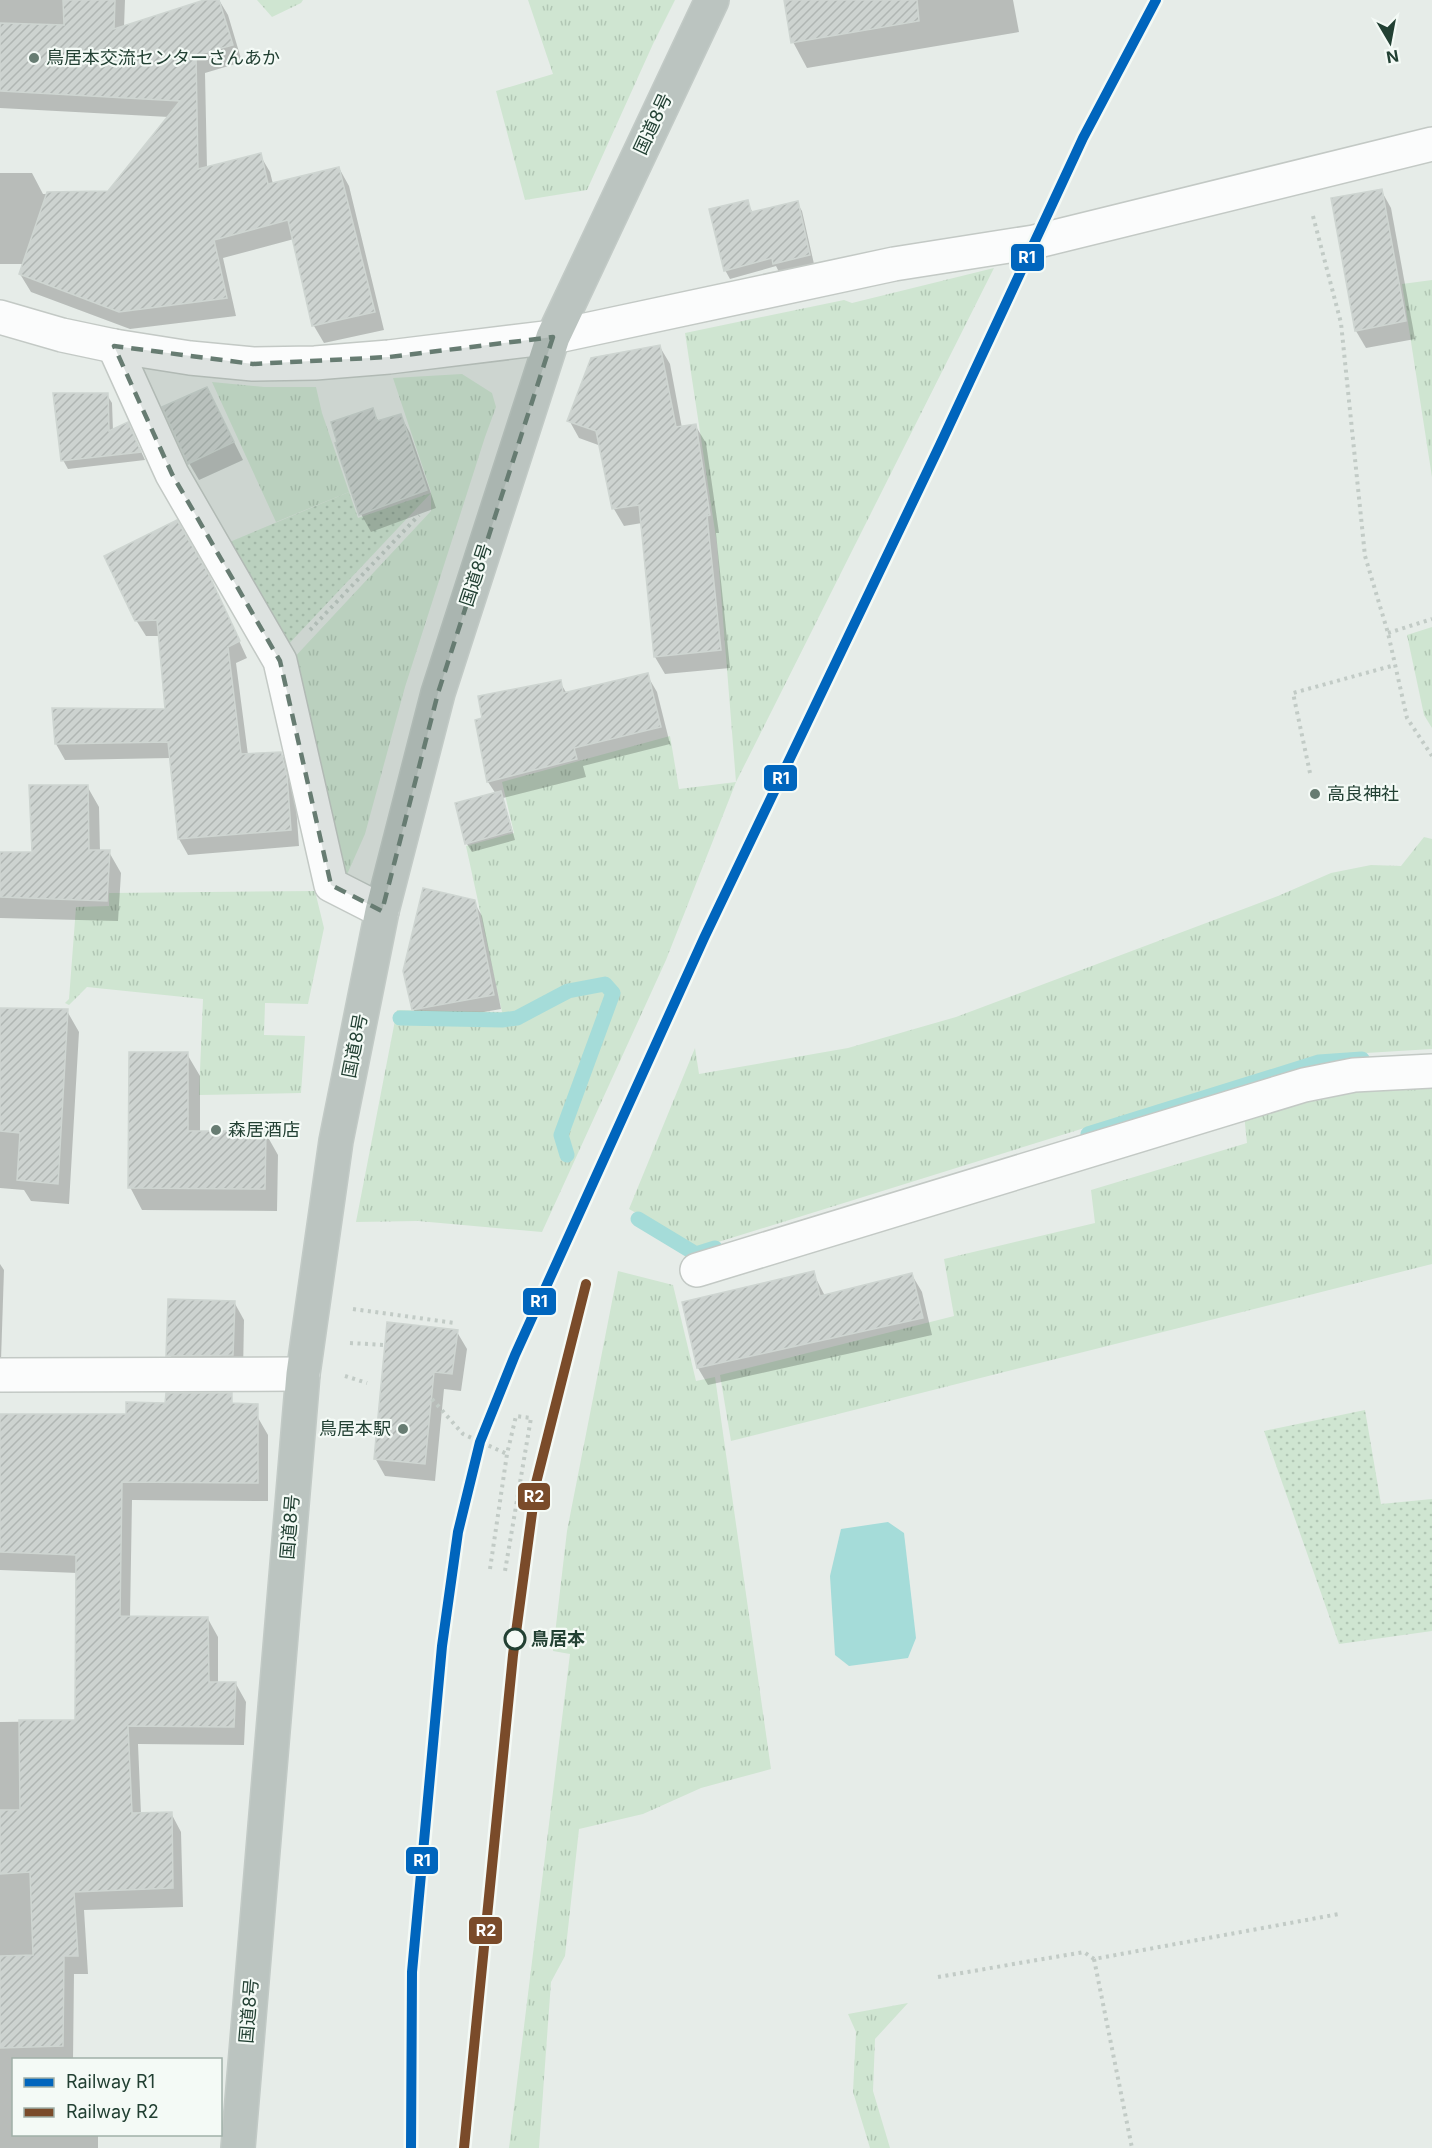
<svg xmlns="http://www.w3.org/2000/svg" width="1432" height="2148" viewBox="0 0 1432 2148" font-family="Inter,'Noto Sans JP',sans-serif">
	<defs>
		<pattern id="grass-tufts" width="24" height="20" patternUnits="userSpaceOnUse" patternTransform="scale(1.5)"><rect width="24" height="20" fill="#cfe5d1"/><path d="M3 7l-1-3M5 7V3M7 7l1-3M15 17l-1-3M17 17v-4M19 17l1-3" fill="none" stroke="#b1c6b4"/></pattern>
		<pattern id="garden-dots" width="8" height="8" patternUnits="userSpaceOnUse" patternTransform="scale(1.5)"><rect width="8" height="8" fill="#cfe5d1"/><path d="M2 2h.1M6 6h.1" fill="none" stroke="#b1c6b4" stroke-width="1.8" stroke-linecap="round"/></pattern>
		<pattern id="building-hatch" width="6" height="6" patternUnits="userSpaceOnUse" patternTransform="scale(1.5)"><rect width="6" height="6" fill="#cdd3d0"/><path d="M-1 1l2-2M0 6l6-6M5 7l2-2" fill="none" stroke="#b0b6b3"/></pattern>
	</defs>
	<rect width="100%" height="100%" fill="#e6ece8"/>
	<g fill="url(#grass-tufts)">
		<polygon points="257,0 303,0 301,3 272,17"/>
		<polygon points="528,0 675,0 653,44 587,190 525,200 496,91 553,74"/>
		<polygon points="994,268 736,782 666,960 542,1232 418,1221 356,1222 397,1010 502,1012 466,846 514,833 502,782 670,736 679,789 736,782 717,544 685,333 844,300 852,303"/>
		<polygon points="1432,280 1432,477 1402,284"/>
		<polygon points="462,374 492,393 496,407 485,437 405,687 365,834 345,879 291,661 431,511 431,492 393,378"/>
		<polygon points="212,382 264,387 316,387 322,413 349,492 276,522"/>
		<polygon points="1432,627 1432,728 1424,715 1407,635"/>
		<polygon points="1424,837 1432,839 1432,1049 1316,1056 699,1248 629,1209 695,1048 699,1074 848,1048 956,1017 1278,896 1331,873 1371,865 1401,866"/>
		<polygon points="315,891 324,928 308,1004 265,1003 264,1035 305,1036 301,1093 199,1095 203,999 87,987 69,1005 65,1003 69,999 76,907 109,906 109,893"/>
		<polygon points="1432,1080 1432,1264 731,1441 720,1375 954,1316 944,1259 1095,1223 1091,1190 1247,1143 1244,1114 1304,1095"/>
		<polygon points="618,1271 673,1285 696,1381 715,1377 771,1769 701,1788 643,1814 579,1829 565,1956 551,1982 539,2148 509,2148 570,1654 553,1651 567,1531"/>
		<polygon points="908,2003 875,2039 873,2091 890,2148 870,2148 853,2092 856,2032 848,2014"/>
	</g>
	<g fill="url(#garden-dots)">
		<polygon points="349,492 358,518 431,493 284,649 220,546"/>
		<polygon points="1365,1410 1381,1504 1432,1499 1432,1631 1339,1644 1264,1431"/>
	</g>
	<polygon fill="#a5dcd9" points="888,1522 904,1533 916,1638 908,1658 849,1666 835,1655 830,1576 841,1529"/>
	<g fill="#0003">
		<polygon points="0,0 125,0 124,27 208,0 219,0 228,15 242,62 205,73 207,168 260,155 270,172 273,184 339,168 349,186 384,330 324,343 314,326 294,239 223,258 236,316 130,329 31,292 20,274 24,264 0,264 0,173 32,173 43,194 108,193 169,117 0,108"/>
		<polygon points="785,0 1013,0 1019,32 807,68 793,42"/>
		<polygon points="1381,190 1391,208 1415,339 1366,348 1356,331"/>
		<polygon points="747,202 753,213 797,203 802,211 814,264 779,272 776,266 730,279 725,270"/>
		<polygon points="660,347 670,364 682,428 695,425 706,443 719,533 716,533 730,668 665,674 655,657 642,523 624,526 614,509 601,446 579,438 569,420"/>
		<polygon points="107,395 112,403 113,431 132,432 145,460 68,469 63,460"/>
		<polygon points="216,406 243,460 199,480 189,463"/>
		<polygon points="372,410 379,422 400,415 410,433 436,508 371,532 361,514"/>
		<polygon points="216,591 247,658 236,663 248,755 281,753 290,769 295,792 299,846 188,855 179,839 171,758 65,760 56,744 167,710 160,636 146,636 136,620"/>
		<polygon points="647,675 657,692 670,744 583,766 586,777 503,798 515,840 472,852 467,844 457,804 496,794 488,782 477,721 560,682 567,694"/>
		<polygon points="87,786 99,807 100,852 109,852 121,873 118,921 0,918 0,854 33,854"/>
		<polygon points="474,902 482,916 501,1009 421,1023 413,1009"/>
		<polygon points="0,1009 67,1011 79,1032 69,1204 31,1201 24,1190 0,1188"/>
		<polygon points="187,1054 200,1076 200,1133 265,1132 278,1155 277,1211 142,1210 130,1187"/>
		<polygon points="0,1264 4,1270 1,1360 0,1360"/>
		<polygon points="813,1273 825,1296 912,1275 922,1292 932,1335 708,1385 698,1368 684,1303"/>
		<polygon points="234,1302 244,1320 243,1372 178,1369 168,1351"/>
		<polygon points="457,1332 467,1349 461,1391 444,1389 435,1481 385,1476 375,1458"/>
		<polygon points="0,1416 257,1416 268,1435 268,1501 132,1500 130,1618 208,1619 218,1637 218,1684 236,1684 246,1702 244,1745 138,1744 141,1814 171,1813 181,1832 183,1907 84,1910 88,1974 74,1974 73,2060 14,2060 14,2134 98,2134 98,2148 0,2148 0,1722 77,1721 78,1573 0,1570"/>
	</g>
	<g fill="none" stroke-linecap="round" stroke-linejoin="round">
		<g stroke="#a5dcd9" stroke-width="15">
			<polyline points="400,1018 502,1020 517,1018 568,991 605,984 613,993 561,1135 567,1155"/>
			<polyline points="1088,1134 1319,1062 1362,1059"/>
			<polyline points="638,1219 696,1254 715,1248"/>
		</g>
	</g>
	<g fill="url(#building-hatch)" stroke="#ced5d1" stroke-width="1.5">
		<polygon points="63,0 115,0 114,29 204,0 219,0 233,45 196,55 198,169 261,153 268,184 339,167 375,312 312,326 288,220 214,240 227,298 119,312 19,274 47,192 108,191 180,101 0,91 0,23 64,25"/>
		<polygon points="784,0 917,0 919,21 791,43"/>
		<polygon points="1382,189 1406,321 1355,331 1331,198"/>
		<polygon points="748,200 751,212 798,201 810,255 773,264 772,258 724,271 709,209"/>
		<polygon points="660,345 676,427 696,424 710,515 707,516 721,650 654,657 639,505 612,509 596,431 567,421 591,358"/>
		<polygon points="207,387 234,442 188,464 162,407"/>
		<polygon points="53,393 108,393 109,431 128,422 141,452 61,461"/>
		<polygon points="373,408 377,421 401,414 427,490 359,515 335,443 337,442 331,422"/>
		<polygon points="177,520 208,573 240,641 228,647 241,754 281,752 287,775 291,830 178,839 168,742 55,744 52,708 165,709 157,620 135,621 104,556"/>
		<polygon points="648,673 661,727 574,748 577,759 487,782 475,720 482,718 478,696 561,680 563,693"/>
		<polygon points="29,785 88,785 89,850 110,850 107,901 0,897 0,852 32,852"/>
		<polygon points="501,791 512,831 465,844 455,803"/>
		<polygon points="423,888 475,900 494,995 412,1010 403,971"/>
		<polygon points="0,1008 68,1009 58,1184 17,1180 20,1133 0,1131"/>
		<polygon points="129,1052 188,1052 188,1131 266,1131 265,1189 128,1188"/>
		<polygon points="814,1271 820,1296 912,1273 923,1318 697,1368 682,1302"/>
		<polygon points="168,1299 235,1301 233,1355 166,1356"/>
		<polygon points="387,1322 458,1330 452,1374 434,1372 425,1464 374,1459"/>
		<polygon points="166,1393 232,1393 232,1403 258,1404 258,1483 122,1482 120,1616 208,1617 209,1682 236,1682 234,1727 128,1726 132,1813 172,1812 173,1888 74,1892 78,1956 64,1956 63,2046 0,2048 0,1956 33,1955 30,1872 0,1874 0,1810 20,1810 19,1720 75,1720 76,1555 0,1552 0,1414 126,1414 126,1402 165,1403"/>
	</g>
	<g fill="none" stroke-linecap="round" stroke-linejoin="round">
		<g stroke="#c3c9c5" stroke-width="36">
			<g id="minor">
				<polyline points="0,317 62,335 114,346 190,358 253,364 315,363 389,357 553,337 894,264 1034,242 1432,144"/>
				<polyline points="114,346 172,474 280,661 331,885 382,911"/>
				<polyline points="697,1270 1304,1085 1354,1075 1432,1071"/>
				<polyline points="0,1375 303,1374"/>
			</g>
		</g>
		<g stroke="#c2cac6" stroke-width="36">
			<polyline id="highway" points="238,2148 303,1374 336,1141 382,911 438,693 553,337 712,0"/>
		</g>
		<g stroke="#c2cbc6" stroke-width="4" stroke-dasharray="3 4.5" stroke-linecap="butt">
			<polyline points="1313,216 1341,323 1365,556 1388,633 1407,718 1432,756"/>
			<polyline points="310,630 419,515"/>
			<polyline points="1388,633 1432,619"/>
			<polyline points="1310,773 1293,693 1395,665"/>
			<polyline points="353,1309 455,1323"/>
			<polyline points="350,1343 385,1345"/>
			<polyline points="345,1376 367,1383"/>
			<polyline points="432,1399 463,1434 507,1454"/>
			<polyline points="490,1569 507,1454 516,1416 531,1418 505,1571"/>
			<polyline points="1094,1959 1132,2148"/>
			<polyline points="938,1977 1084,1952 1094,1959 1339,1914"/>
		</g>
		<use href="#minor" stroke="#fbfcfc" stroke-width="33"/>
		<use href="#highway" stroke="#bbc4c0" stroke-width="33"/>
		<g stroke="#f4faf6" stroke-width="15">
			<polyline id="rail-1" points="411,2148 412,1972 442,1646 458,1532 480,1442 515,1355 704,938 940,445 1083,138 1156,0"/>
		</g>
		<g stroke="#f4faf6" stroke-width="15">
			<polyline id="rail-2" points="464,2148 513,1655 536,1483 586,1284"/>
		</g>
		<use href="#rail-1" stroke="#0065bd" stroke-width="10"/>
		<use href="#rail-2" stroke="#7a4b2a" stroke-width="10"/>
	</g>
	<path fill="#677c72" fill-opacity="0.2" stroke="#677c72" stroke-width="4.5" stroke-dasharray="12 8" stroke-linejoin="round" d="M553,337L438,693L382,911L331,885L280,661L172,474L114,346L253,364L389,357Z"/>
	<g fill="#677c72" stroke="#f4faf6" stroke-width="2">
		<circle cx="34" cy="58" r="6"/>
		<circle cx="1315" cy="794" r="6"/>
		<circle cx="216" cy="1130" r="6"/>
		<circle cx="403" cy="1429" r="6"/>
	</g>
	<circle fill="#f4faf6" stroke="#224033" stroke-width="3" cx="515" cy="1639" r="10"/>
	<g text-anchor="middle" stroke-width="4.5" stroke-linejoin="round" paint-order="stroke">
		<g font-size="18" fill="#224033" stroke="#f4faf6" text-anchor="start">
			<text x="46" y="64">鳥居本交流センターさんあか</text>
			<text x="1327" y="800">高良神社</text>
			<text x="228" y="1136">森居酒店</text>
			<text x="391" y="1435" text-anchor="end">鳥居本駅</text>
		</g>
		<g font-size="18" fill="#224033" stroke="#f4faf6">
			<text transform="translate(653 124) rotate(-65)" y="6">国道8号</text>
			<text transform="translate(476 575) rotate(-72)" y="6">国道8号</text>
			<text transform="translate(355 1046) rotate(-79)" y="6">国道8号</text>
			<text transform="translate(290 1527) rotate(-85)" y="6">国道8号</text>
			<text transform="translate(249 2011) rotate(-85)" y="6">国道8号</text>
		</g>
		<g font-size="18" font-weight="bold" fill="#224033" stroke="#f4faf6" text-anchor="start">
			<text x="531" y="1645">鳥居本</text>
		</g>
	</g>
	<g stroke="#f4faf6" stroke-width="2">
		<rect x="1010" y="243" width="35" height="29" rx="6" fill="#0065bd"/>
		<rect x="763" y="764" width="35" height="28" rx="6" fill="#0065bd"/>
		<rect x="522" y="1287" width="35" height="29" rx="6" fill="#0065bd"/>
		<rect x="517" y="1482" width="34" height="29" rx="6" fill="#7a4b2a"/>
		<rect x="405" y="1846" width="34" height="29" rx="6" fill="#0065bd"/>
		<rect x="468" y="1916" width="35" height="29" rx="6" fill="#7a4b2a"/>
	</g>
	<g font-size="16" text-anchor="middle" font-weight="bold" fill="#fff">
		<text x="1027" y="263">R1</text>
		<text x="781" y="784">R1</text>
		<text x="539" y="1307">R1</text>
		<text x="534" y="1502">R2</text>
		<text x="422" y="1866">R1</text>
		<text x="486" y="1936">R2</text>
	</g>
	<rect x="12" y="2058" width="210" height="78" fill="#f4faf6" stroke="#a0b0a8" stroke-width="1.5"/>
	<rect x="24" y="2078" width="30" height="9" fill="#0065bd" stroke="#a0b0a8" stroke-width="1.5"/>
	<text x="66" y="2088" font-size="18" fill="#224033">Railway R1</text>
	<rect x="24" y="2108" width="30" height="9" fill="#7a4b2a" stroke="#a0b0a8" stroke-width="1.5"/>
	<text x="66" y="2118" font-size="18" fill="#224033">Railway R2</text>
	<g transform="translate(1390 42) rotate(170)" stroke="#f4faf6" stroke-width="4.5" paint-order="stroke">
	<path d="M0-4.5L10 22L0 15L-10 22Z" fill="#224033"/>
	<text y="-9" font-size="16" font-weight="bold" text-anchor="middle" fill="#224033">N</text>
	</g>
</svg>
